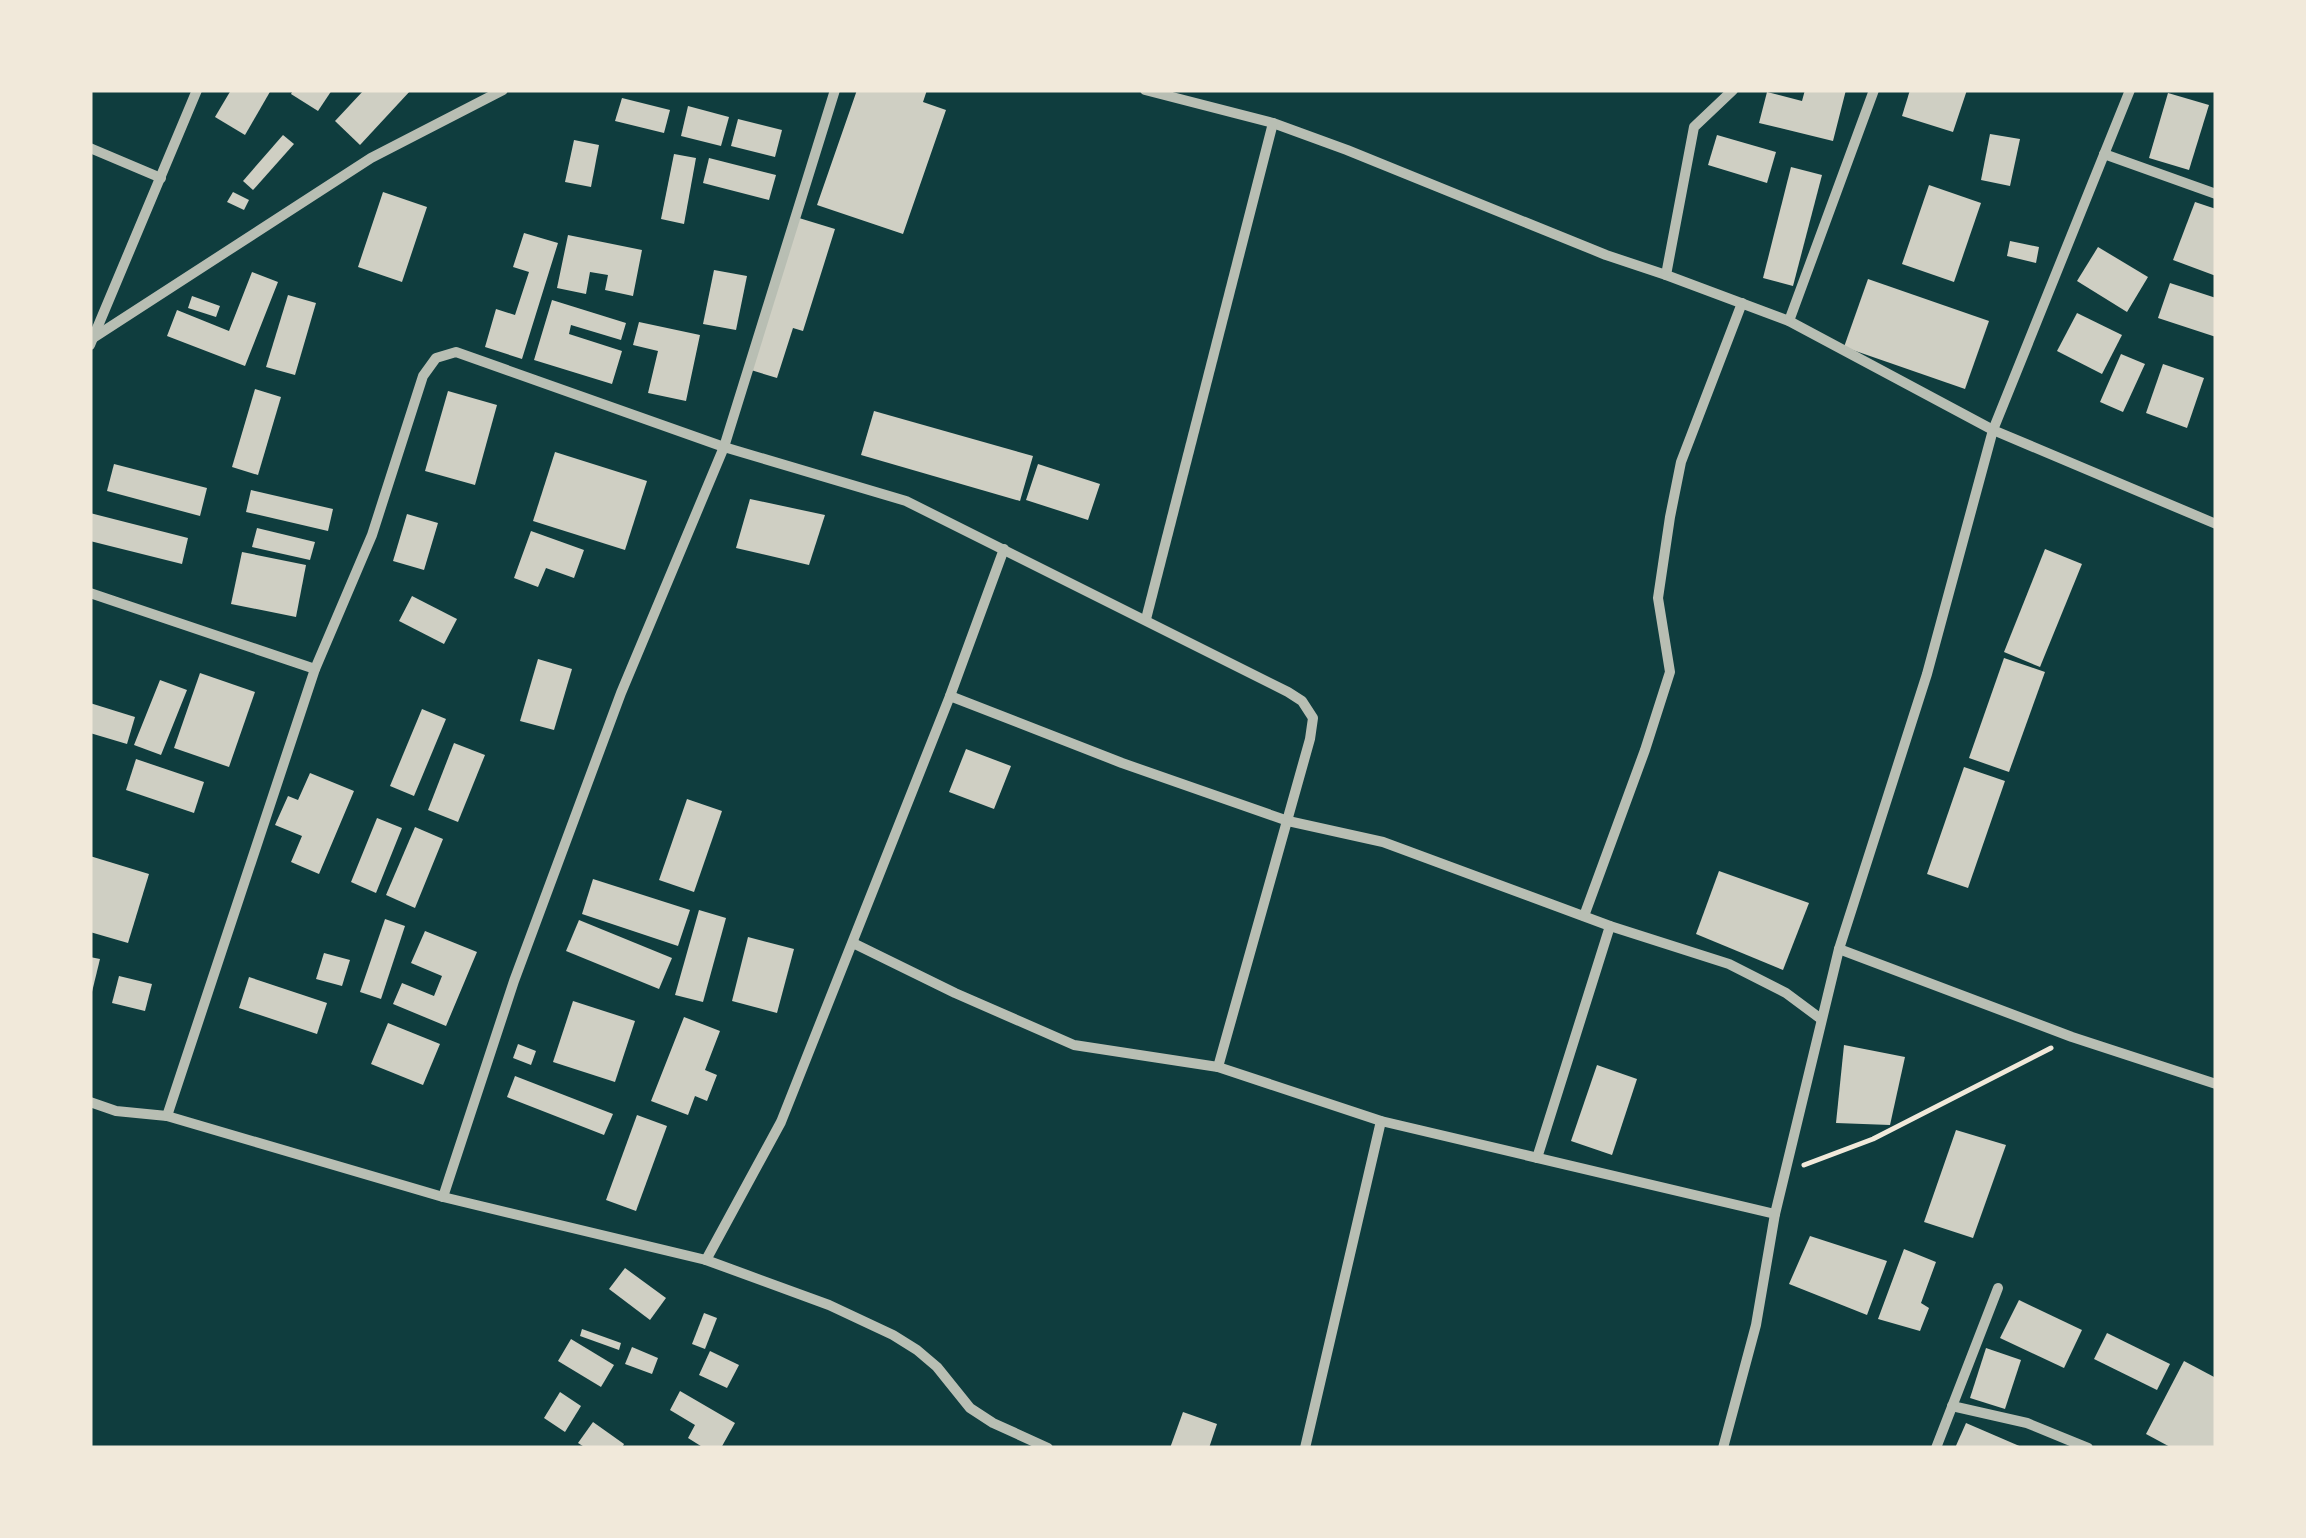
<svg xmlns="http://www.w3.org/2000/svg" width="2306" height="1538" viewBox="0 0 2306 1538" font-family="Commissioner,sans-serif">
	<rect width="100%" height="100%" fill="#0f3d3e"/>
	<g fill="#cfcfc3">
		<polygon points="231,90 271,90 245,135 215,117"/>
		<polygon points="293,90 332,90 318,111 291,94"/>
		<polygon points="364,90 411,90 360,145 335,121"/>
		<polygon points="857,90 927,90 923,102 946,110 903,234 817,205"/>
		<polygon points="1805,90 1846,90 1833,141 1759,123 1767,92 1802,101"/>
		<polygon points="1910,90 1967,90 1953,132 1902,116"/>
		<polygon points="2168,93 2209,105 2189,170 2149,158"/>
		<polygon points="622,98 670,110 664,133 615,121"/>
		<polygon points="688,106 729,117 721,146 681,136"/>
		<polygon points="738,119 782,130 775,157 731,146"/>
		<polygon points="1990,134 2020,139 2010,186 1981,180"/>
		<polygon points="283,135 294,144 253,190 243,181"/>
		<polygon points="1717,135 1776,152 1767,183 1708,165"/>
		<polygon points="574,140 599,145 591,187 565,182"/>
		<polygon points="674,154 696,158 684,224 661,219"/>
		<polygon points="709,158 776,175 769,200 703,183"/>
		<polygon points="1791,167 1822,175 1793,286 1763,278"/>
		<polygon points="1929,185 1981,203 1954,282 1902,264"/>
		<polygon points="233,192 249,200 244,210 227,202"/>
		<polygon points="383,192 427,207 402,282 358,267"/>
		<polygon points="2195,202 2216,209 2216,276 2173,260"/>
		<polygon points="799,218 835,229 803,331 793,328 777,378 751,370"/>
		<polygon points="524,233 558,243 522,359 485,347 496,309 515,315 529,272 513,267"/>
		<polygon points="568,235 642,250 633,296 605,290 608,275 590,272 586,294 557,288"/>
		<polygon points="2010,241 2039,247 2036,263 2007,256"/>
		<polygon points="2098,247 2148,277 2127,312 2077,281"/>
		<polygon points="714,270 747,276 736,330 703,324"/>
		<polygon points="252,272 278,282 245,366 167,336 177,310 229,331"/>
		<polygon points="1868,279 1989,321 1965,389 1844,347"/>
		<polygon points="2170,283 2216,298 2216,337 2158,318"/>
		<polygon points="288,295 316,303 295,375 266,367"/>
		<polygon points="192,296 220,306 216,317 188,308"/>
		<polygon points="552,300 626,323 621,340 571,325 569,334 622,351 612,384 534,360"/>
		<polygon points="2077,313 2122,335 2102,374 2057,351"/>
		<polygon points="639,322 700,335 686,401 648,393 658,351 633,345"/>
		<polygon points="2121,354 2145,364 2123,412 2100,402"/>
		<polygon points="2163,364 2204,378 2187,428 2146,413"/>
		<polygon points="255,389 281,397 258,475 232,467"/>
		<polygon points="448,391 497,405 475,485 425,471"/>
		<polygon points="874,411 1033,456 1020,501 861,455"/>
		<polygon points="555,452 647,481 625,550 533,521"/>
		<polygon points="114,464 207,488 200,516 107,491"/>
		<polygon points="1038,464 1100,484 1088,520 1026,500"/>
		<polygon points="251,490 333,509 328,531 246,512"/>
		<polygon points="750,499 825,515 809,565 736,548"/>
		<polygon points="90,513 188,538 182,564 90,541"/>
		<polygon points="407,514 438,523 424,570 393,561"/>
		<polygon points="257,528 315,542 310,560 252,547"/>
		<polygon points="531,531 584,550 574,578 546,568 538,587 514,578"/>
		<polygon points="2045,549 2082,564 2040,667 2004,652"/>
		<polygon points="242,552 306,565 296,617 231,604"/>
		<polygon points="412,596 457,619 444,644 399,621"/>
		<polygon points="2004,658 2045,672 2009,772 1969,758"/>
		<polygon points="538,659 572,669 554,730 520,721"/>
		<polygon points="200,673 255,692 229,767 174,748"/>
		<polygon points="160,680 187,690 161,755 134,745"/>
		<polygon points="90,703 135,717 127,744 90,733"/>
		<polygon points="422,709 446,719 414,796 390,786"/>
		<polygon points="454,743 485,755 458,822 428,810"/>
		<polygon points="966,749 1011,766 994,809 949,792"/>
		<polygon points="136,759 204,782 194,813 126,790"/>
		<polygon points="1964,767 2005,781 1968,888 1927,874"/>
		<polygon points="310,773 354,791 319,874 291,862 302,836 275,825 288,796 298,800"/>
		<polygon points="687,799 722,811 694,892 659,880"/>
		<polygon points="377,818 402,828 376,893 351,882"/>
		<polygon points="415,827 443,839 415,908 386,895"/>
		<polygon points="90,856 149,874 128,943 90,932"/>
		<polygon points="1719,871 1809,903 1783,970 1696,934"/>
		<polygon points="593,879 690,910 678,946 582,914"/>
		<polygon points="699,910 726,918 703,1002 675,995"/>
		<polygon points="385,919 405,926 381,999 360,992"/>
		<polygon points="579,920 672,958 659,989 566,951"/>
		<polygon points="425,931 477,952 446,1026 393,1004 402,983 434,996 442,976 411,963"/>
		<polygon points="748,937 794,949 777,1013 732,1001"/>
		<polygon points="324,953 350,960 342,986 316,979"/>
		<polygon points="90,957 100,959 91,996 90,996"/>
		<polygon points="119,976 152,984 145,1011 112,1003"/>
		<polygon points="249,977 327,1003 317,1034 239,1008"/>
		<polygon points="573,1001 635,1021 615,1082 553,1062"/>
		<polygon points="684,1017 720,1031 705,1070 717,1075 707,1101 695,1096 688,1115 651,1101"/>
		<polygon points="388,1023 440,1044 423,1085 371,1064"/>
		<polygon points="518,1044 536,1051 531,1065 513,1058"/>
		<polygon points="1844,1045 1905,1057 1890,1125 1836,1123"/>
		<polygon points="1597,1065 1637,1079 1612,1155 1571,1141"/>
		<polygon points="515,1076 613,1114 604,1135 507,1097"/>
		<polygon points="637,1115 667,1126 636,1211 606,1200"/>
		<polygon points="1956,1130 2006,1145 1973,1238 1924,1222"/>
		<polygon points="1810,1236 1887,1261 1867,1315 1789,1284"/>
		<polygon points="1904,1249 1936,1262 1921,1303 1929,1308 1920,1331 1878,1319"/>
		<polygon points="625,1268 666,1298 650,1320 609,1289"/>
		<polygon points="2019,1300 2082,1330 2064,1368 2000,1338"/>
		<polygon points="704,1313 717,1318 705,1349 692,1344"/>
		<polygon points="582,1329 621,1343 619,1350 580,1336"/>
		<polygon points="2107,1333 2170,1364 2157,1390 2094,1359"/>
		<polygon points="571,1339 614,1365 601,1387 558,1361"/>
		<polygon points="632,1347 658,1358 652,1374 625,1364"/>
		<polygon points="1986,1348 2021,1360 2005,1409 1970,1398"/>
		<polygon points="710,1351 739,1365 727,1388 699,1375"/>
		<polygon points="2184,1361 2216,1378 2216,1448 2172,1448 2146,1434"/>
		<polygon points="680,1391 735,1423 721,1448 704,1448 688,1438 695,1425 670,1410"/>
		<polygon points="560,1392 581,1406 565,1432 544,1418"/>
		<polygon points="1183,1412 1217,1424 1209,1448 1170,1448"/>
		<polygon points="593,1422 624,1444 622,1448 586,1448 578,1443"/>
		<polygon points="1966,1423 2024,1448 1955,1448"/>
	</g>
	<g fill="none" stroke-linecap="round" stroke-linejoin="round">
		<polyline stroke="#f1e9da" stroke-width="5" points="1804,1165 1873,1139 2051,1048"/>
		<g stroke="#b8beb3" stroke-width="10">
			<polyline points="835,90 724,447 621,693 514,981 443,1197 706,1260 829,1305 893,1335 917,1350 937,1367 970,1408 993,1423 1048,1448"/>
			<polyline points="1145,90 1273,123 1347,150 1606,255 1666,275 1789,321 1993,430 2216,524"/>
			<polyline points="90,148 161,178"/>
			<polyline points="2104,154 2216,194"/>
			<polyline points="1666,275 1694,127 1733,90"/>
			<polyline points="1789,321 1874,90"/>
			<polyline points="93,338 371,158 503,90"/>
			<polyline points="90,345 197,90"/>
			<polyline points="90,593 315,669"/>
			<polyline points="1146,619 1273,123"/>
			<polyline points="950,696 1122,763 1288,821 1383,842 1610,926 1729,964 1786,993 1821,1019"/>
			<polyline points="1584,916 1645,750 1670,672 1658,598 1670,517 1681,462 1742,303"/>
			<polyline points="853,943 955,993 1074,1045 1218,1067 1381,1121 1775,1214"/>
			<polyline points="1839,949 2072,1037 2216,1084"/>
			<polyline points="90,1102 116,1111 167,1116"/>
			<polyline points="1537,1158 1610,926"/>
			<polyline points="443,1197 167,1116 315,669 372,535 423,376 436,358 456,352 724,447 906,501 1288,692 1302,701 1313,718 1310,739 1218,1067"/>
			<polyline points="706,1260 781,1122 950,696 1004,549"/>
			<polyline points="1952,1406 2027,1423 2088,1448"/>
			<polyline points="1305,1448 1381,1121"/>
			<polyline points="1723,1448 1756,1325 1775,1214 1839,949 1927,674 1993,430 2130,90"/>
			<polyline points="1936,1448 1998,1288"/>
		</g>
	</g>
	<rect width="2306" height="1538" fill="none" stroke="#f1e9da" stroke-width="185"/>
</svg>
